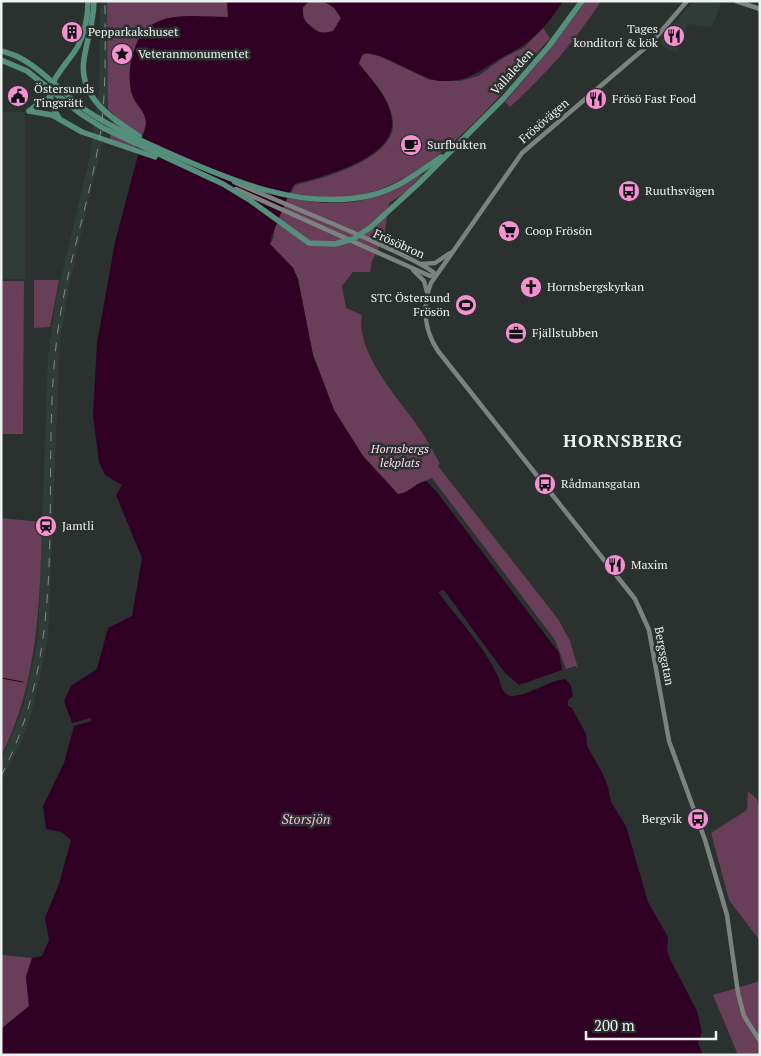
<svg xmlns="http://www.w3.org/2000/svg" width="761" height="1056" viewBox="0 0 761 1056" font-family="'PT Serif',serif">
	<rect width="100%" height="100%" fill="#2a312e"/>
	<g fill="#2f3c37">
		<polygon points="100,1 108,1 108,98 101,149 70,282 60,338 48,640 32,711 21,743 1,782 1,761 23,708 38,639 48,356 56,300 90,155 99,90"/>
		<polygon points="693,1 722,1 712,27 687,24 678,53 665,48 659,41"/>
		<rect x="1" y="112" width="24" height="167"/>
	</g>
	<g fill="#683e59">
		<path d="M107,1H227L228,17L166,18L143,111C148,120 146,126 142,135L138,132L135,148L110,140L114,114L108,109Z"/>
		<path d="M309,1C323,1 339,4 341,21L333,31L320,33L305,21L302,9Z"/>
		<path d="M586,1H601C575,42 545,75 510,107L505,102L551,48Z"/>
		<path d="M543,28L550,38C501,95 433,182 356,196C335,199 312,196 291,193L295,185C322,179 395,159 393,123C392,100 372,80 359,64V60L365,53L379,56L430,80L460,81L478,76L503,58L525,47Z"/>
		<path d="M423,174L406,192L389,203L384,237L372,261L370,272H353L342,286L346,308L362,315C355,352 399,399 419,428C427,439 433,452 440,464L438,466L558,619L570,641L578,668L575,666L566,669L555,640L432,478L416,485L404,494L398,495L363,456L334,410L313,355L298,279L293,268L270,244L274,237L275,195C306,202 343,208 374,197C391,192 407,182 423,174Z"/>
		<polygon points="34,280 59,280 50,327 34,328"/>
		<polygon points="1,281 24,281 23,434 1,434"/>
		<path d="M1,518L42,522C40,603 38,683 1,756Z"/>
		<polygon points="748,791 757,799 760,809 760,941 729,900 711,833 747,810"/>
		<polygon points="2,955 32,958 26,977 29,1006 1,1029"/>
		<polygon points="760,981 760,1055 738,1055 713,995"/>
	</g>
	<path fill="#300024" d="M227,1H309L303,7V17C310,29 320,36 333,31L341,18L334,8L324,1H563C546,28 531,43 503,57C477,71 472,82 440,81C421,80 375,46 362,55L359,64C372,80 392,101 392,123C393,158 323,177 297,183L292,187L272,235L270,244L293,268L298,279L313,355L334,410L363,456L398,494C409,493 415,483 426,481L436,491L559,653L562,670L519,685L504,672L444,590L438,592C457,618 483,645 497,674C501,682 501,697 514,696C532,694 547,681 565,679L571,685L573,696L568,700V706L572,708L586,734L587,746L602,772L608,787L611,802L626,826L648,902L668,937L667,950L670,959L697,1011L702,1032L698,1043L703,1055H1V1029L29,1006L26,977L32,958L42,956L49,940L45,918L59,884L71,840L61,832L46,829L43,806L64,763L74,726L92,721L90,718L72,723L64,701L71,686L97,669L108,628L132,616L142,558L116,495L122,485L105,475L99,462L93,415L97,343L115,242L146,125C147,111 134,105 131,91C128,76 130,59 136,45C150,8 195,17 228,17Z"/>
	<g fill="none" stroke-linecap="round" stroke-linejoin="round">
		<polyline stroke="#300024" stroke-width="1" points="1,678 23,682"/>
		<g stroke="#7b837f" stroke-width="4.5">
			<path d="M687,1L652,42L522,153L431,283C422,306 424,330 438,351L635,599L649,630L669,741L705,840L727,915L738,993L744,1016L760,1041"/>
			<polyline points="736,1 760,9"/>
			<path d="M234,182C264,196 425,259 436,275"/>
			<polyline points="236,189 430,276 436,275"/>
			<polyline points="421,264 435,263 450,253"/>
			<polyline points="413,270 424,281 427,292"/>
		</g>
		<g stroke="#558e7b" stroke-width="5.5">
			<path d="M94,1C94,21 87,39 84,59C78,97 111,118 139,136"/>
			<path d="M1,51C35,58 59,92 87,111C114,129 142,141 171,154C232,181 300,210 368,196C396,190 418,173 441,157"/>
			<polyline points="1,60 27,71 81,114 103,128 223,184 251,201 309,243 335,244 353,239 371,227 418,184 503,99 549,46 582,1"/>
			<polyline points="29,111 52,115 82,132 155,157"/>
			<polyline points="29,111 35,106 44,105 50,96"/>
			<path d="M59,118C37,85 63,72 78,46C85,32 88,17 88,1"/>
		</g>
		<path stroke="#868b89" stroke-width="1" stroke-dasharray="9 9" stroke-linecap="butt" d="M1,776C73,638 39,485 57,337C65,272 87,211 98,147C107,99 105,50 105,1"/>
	</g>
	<defs>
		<g id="building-disc" transform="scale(1.125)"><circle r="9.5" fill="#f591d3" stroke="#2a312e"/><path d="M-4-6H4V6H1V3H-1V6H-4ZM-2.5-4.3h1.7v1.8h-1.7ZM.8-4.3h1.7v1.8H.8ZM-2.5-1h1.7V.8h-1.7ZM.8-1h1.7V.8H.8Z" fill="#111"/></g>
		<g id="restaurant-disc" transform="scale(1.125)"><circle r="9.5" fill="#f591d3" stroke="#2a312e"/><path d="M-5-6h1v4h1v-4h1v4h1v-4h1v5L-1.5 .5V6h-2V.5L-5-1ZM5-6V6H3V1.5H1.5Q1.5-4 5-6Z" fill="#111"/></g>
		<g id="sight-disc" transform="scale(1.125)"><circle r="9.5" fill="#f591d3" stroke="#2a312e"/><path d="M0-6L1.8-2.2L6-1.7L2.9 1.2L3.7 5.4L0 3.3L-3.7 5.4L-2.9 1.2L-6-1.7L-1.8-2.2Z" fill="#111"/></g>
		<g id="civic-disc" transform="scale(1.125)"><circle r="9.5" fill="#f591d3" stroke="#2a312e"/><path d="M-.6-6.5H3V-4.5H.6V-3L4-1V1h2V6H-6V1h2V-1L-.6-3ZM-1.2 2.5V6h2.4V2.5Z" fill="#111"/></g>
		<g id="cafe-disc" transform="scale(1.125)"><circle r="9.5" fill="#f591d3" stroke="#2a312e"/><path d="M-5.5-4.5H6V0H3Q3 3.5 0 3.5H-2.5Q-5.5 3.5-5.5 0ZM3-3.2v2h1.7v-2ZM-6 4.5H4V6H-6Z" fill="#111"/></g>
		<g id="bus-disc" transform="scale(1.125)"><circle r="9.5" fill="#f591d3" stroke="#2a312e"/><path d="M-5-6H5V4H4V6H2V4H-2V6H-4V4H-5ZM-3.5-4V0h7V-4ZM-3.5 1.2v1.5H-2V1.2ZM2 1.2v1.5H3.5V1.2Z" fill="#111"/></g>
		<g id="supermarket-disc" transform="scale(1.125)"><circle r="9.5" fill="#f591d3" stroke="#2a312e"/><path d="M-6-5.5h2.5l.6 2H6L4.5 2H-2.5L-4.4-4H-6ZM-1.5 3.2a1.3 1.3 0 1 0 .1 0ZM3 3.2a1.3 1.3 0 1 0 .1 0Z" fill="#111"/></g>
		<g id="church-disc" transform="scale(1.125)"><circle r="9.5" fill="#f591d3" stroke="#2a312e"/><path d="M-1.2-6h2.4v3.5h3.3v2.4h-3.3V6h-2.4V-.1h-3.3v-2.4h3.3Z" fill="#111"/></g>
		<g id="stadium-disc" transform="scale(1.125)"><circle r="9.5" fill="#f591d3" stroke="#2a312e"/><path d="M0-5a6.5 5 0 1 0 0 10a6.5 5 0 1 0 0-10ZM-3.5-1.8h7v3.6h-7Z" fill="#111"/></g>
		<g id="office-disc" transform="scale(1.125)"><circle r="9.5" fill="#f591d3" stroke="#2a312e"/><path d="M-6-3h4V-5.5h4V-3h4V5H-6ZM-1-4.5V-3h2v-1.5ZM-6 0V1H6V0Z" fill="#111"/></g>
		<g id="station-disc" transform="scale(1.125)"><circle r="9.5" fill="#f591d3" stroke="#2a312e"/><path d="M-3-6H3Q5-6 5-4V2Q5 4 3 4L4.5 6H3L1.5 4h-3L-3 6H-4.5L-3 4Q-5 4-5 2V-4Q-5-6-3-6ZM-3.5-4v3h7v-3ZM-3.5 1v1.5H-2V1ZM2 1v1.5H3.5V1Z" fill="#111"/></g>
	</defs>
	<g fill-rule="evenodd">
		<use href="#building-disc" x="72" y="32"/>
		<use href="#restaurant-disc" x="674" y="36"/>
		<use href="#sight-disc" x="122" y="54"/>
		<use href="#civic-disc" x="18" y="96"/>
		<use href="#restaurant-disc" x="596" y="99"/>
		<use href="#cafe-disc" x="411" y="145"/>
		<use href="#bus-disc" x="629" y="191"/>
		<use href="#supermarket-disc" x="509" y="231"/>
		<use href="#church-disc" x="531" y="287"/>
		<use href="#stadium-disc" x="466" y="305"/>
		<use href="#office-disc" x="516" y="333"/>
		<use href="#bus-disc" x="545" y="484"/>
		<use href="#station-disc" x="46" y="526"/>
		<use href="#restaurant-disc" x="615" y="565"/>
		<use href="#bus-disc" x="698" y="819"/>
	</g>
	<g text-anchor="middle" stroke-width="5" stroke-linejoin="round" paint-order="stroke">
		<g font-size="12" fill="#edf1ef" stroke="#2a312e" text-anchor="start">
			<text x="658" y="33" text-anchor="end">Tages<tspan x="658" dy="14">konditori &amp; kök</tspan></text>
			<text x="88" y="36">Pepparkakshuset</text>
			<text x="138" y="58">Veteranmonumentet</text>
			<text x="34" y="93">Östersunds<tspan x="34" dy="14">Tingsrätt</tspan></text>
			<text x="612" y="103">Frösö Fast Food</text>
			<text x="427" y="149">Surfbukten</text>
			<text x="645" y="195">Ruuthsvägen</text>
			<text x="525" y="235">Coop Frösön</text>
			<text x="547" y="291">Hornsbergskyrkan</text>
			<text x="450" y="302" text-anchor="end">STC Östersund<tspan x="450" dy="14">Frösön</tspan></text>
			<text x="532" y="337">Fjällstubben</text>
			<text x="561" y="488">Rådmansgatan</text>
			<text x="62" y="530">Jamtli</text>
			<text x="631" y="569">Maxim</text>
			<text x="682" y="823" text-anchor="end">Bergvik</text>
		</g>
		<g font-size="12" fill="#edf1ef" stroke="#2a312e">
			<text transform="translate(512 72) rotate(-48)" y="4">Vallaleden</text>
			<text transform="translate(544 121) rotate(-41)" y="4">Frösövägen</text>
			<text transform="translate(399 244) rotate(24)" y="4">Frösöbron</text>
			<text transform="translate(664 656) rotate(79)" y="4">Bergsgatan</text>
		</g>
		<g font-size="12" font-style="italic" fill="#fbd7ed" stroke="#2a312e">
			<text x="400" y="453">Hornsbergs<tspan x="400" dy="14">lekplats</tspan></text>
		</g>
		<g font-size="14" font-style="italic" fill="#fcb7e3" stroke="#2a312e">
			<text x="306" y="824">Storsjön</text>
		</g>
		<g font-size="18" font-weight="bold" letter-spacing="1" fill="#edf1ef" stroke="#2a312e">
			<text x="623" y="447">HORNSBERG</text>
		</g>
	</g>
	<rect width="761" height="1056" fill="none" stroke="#edf1ef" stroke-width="5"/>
	<path d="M586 1031v8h130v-8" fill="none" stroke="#edf1ef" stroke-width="2.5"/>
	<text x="594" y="1031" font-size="15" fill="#edf1ef" stroke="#2a312e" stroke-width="4" paint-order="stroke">200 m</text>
</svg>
